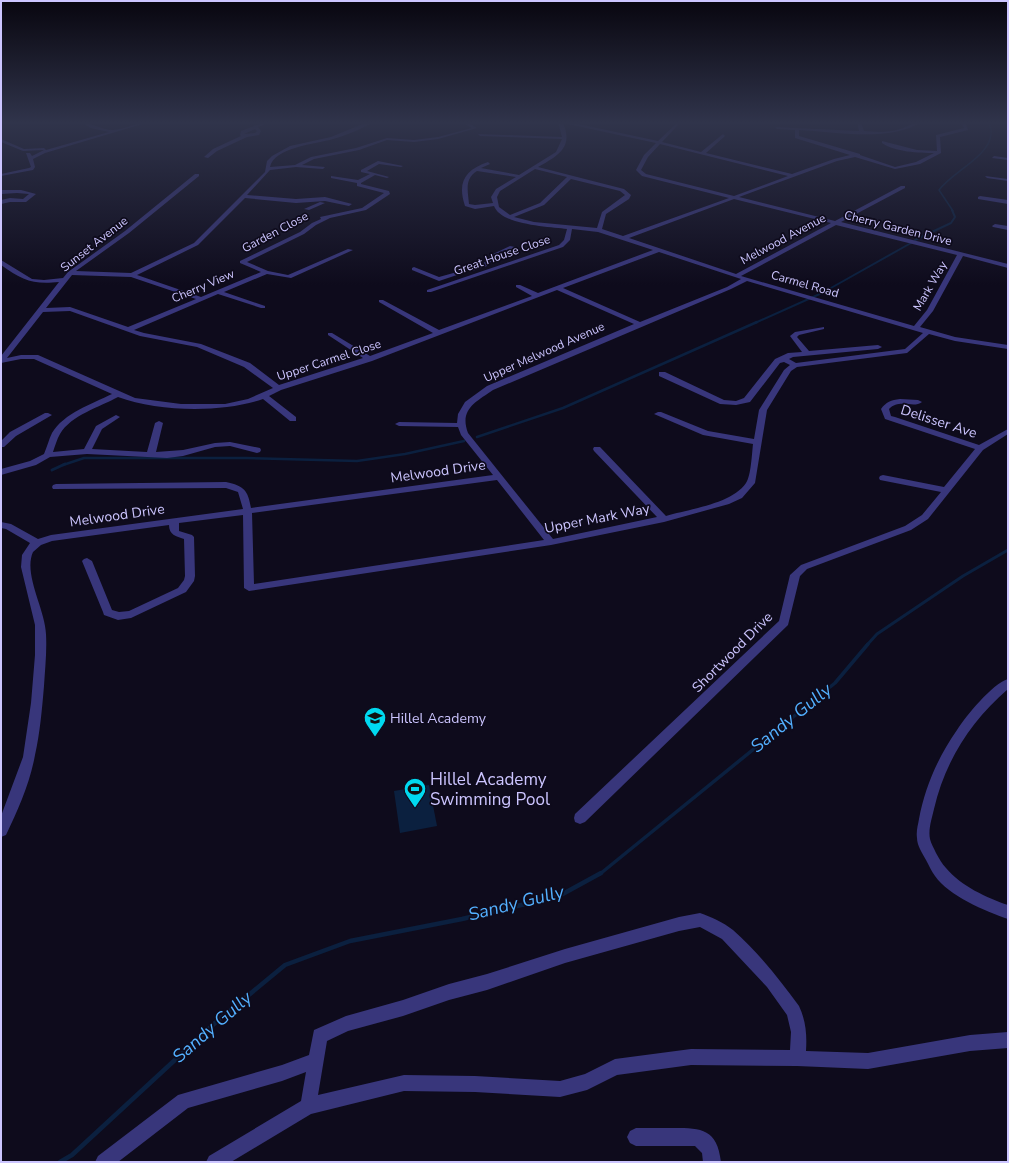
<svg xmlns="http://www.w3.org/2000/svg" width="1009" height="1163" viewBox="0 0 1009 1163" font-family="'Nunito Sans',sans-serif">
	<rect width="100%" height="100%" fill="#0e0b1c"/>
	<polygon fill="#0b203f" points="429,785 437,826 400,833 394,791"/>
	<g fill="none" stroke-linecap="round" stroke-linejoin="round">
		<path stroke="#0b203f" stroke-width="1.5" d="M953,211L939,190C952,172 990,156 991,134C992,130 990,126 989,122"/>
		<g stroke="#0b203f" stroke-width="2">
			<polyline points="915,240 951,223 955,217 952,210"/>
			<polyline points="755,323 822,293 911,243"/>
		</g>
		<g stroke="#0b203f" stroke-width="2.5">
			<polyline points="477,437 563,408 757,322"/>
			<polyline points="63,465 84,458 247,458 357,461 405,454 464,441"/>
		</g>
		<g stroke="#0b203f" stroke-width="3">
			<polyline points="52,470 65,464"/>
			<polyline points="867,645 877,634 963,576 1008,550"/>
		</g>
		<polyline stroke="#0b203f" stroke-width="3.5" points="600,874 835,683 868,644"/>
		<polyline stroke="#0b203f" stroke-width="4.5" points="60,1162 72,1155 215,1023 285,965 350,941 462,919 559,896 601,873"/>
		<g fill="#38367b" fill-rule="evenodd">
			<path d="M80,122C91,122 103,131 114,130C126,129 137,122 149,122L45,153L33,159L35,167L33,170L1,176V174L29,168L31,167L26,153H30L32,156L44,150L23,151L1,142V139L24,149L44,148L46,150L109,132L91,128Z"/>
			<path d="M264,122H270L258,127L261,131L259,135L247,137L217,151L208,158L204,157L213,149L241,136L240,135L241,131ZM255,129L257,131L255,133L244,134Z"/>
			<path d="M367,122H373C362,129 346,135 333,139C316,144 274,147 270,167L295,165L311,157L356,148L387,138L414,140L438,137L472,128L461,122H467L477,128L438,139L414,142L387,140L359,150L314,159L302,165L325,167L323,169L296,167L270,170L247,195L296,199L325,197L352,204L349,206L325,201L296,203L245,198L198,245L137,275L201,297L261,272L240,263V261L300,232L312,223L321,219L320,217L362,208L384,193L357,186V183L331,178V176L358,180L370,174L361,172V170L378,161L403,166L401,167L379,164L367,171L389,177L387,178L375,175L361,183V184L389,191L390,194L366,210L330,218L316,225L304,234L247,262L268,271L288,275L348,249L353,250L291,278L267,274L224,292L265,306V308H261L218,294L134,330L144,333L201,344L250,363L279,385L363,358L328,335V333H332L370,356L433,333L379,302V300H383L439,330L532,296L516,287V285H520L538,293L653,250L598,232L572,229L570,240L563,247L431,292H427V290L559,245L564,240L567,229C549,227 501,225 494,206L475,209L465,206C457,182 465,170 488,162L490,164L481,168L519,175L556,152L562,139L480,136L478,134L562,137L558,122H569L658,141L677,123L678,125L662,142L701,152L723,134L725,136L706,153L792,174L834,159L850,155L795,138V130L777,129L775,127L859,131L857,122H861L864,131C875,132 889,133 900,129C907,127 913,122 921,122C891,142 835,132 799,130V136L860,154V155L895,167L916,162L934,153C920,153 894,152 882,143V141L917,150L937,151L936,135L964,128L961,122H965L968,130L940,137L941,153L920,164L895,169L855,157L837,161L739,197L835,221L901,186H905V188L841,222L1008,264V268L963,256L933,311L920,327L955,337L1008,345V349L955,341L929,334L907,353L797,367L791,371L767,410L755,483L742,498L729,504L664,522L551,545L249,591L244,588L243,515L179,523V531L192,535L194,537L195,576L194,581L186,592L131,618L118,620L104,615L103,612L82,561L84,559L87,558L92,561L112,610L119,612L129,611L178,588L184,580L185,576L184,539C176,536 169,535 169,525L52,541L41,545L33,552C23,574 45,609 46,634C47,652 45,669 44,686C42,709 40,733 35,755C30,783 18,810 6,835L1,837V816L23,757L31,703L35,655V625L21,567L22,555L30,543L6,529L1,528V522L11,524L38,539L51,535L243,509L238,492L226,488L53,489L52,487L53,485L56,484L226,482C244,486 248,490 251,508L493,475L461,435L458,427L399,426L395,424L399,422L457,423L458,414L465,402L487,386L634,324L557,290L372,361L281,390L269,396L296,417V421H290L263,399C223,413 159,412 118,397C100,407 71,415 60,434C57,439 55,446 53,452L84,449L96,426L116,415L120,417L102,429L92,449L147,452L155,423L159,421L163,423L156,452L183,450L215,443L230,442L260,448L261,450L260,452L257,453L230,446L215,447L183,456L167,458L87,454L50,457L36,465L1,475V469L30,461L44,454C47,447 49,439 52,433C64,413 92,404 112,394L34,359H21L1,363V356L59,282C33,285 22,280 1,265V260L32,279L44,280L63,278L68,272L125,231L195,174H199V176L129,233L76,271L131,273L194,243L265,172L267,161L272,156L290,146L331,137ZM563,123L656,143L644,155L636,170L642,176L729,198L623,236L602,229L606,214L629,199L631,195L624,189L538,167C557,156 574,148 563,123ZM660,144L788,176L734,196L646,174L641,170L648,157ZM535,169L567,177L540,203L510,215L499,207L497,197L500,191ZM477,171L516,177L496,189L491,197L493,203L475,205L469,204C468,191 464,179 477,171ZM571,179L620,191L625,195L602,212L597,228L534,222L514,217L544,205ZM734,199L831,223L736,274L629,238ZM836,225L957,255L927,310L914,326L741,276ZM659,252L741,279L727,287L640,322L563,288ZM72,275L131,277L196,299L128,327L70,307L46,308ZM747,281L923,333L905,349L796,363L789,359L793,357L878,349L882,347L878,345L809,351L797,337L799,335L824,329V327L795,332L790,336L802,352L788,353L775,359L744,398L736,401L724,400L665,372H659V376L720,404L736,405L750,402L780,363L784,362L790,365L784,370L759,410L754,439L708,431L661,412H658L654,414L703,435L753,444C752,453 751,476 746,483C732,504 689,509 666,516L600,447H594L593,449L594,451L657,517L553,539L468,433C459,409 476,402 493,390L731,289ZM70,311L140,336L197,347L244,367L273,388L248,399L225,404H181L135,398L38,355H21L7,358L43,312ZM497,480L544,540L254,584L252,513Z"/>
			<polygon points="994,156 1008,158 1008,160 992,158"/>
			<polygon points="985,176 1008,179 1008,181 987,178"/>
			<polygon points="1,190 21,190 36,194 26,202 10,202 1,204 1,200 10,198 23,199 29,194 17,193 1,194"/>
			<polygon points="980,196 1008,200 1008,204 978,199 978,197"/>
			<polygon points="320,202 325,203 309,210 304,209"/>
			<polygon points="995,224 1008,226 1008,230 993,227 992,226"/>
			<polygon points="510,246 515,247 495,257 487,266 472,271 469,269 483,264 491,255"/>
			<polygon points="414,267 439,277 457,272 460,274 439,281 412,270 412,268"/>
			<path d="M900,399L918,400L922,402C913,409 900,398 889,409L891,416L895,417L979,445L1008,429V434L983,450L928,519L911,530L807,569L800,576L788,625L585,822L580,824L575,822L574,818L575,814L779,621L790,575L801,565L905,526L922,515L941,492L880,480L879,478L880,476L883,475L944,487L975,449L885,419L881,409C886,402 891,400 900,399Z"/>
			<polygon points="45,413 48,413 52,415 16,436 4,447 1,447 1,441 10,432"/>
			<path d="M1008,679V689C971,721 945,761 934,809C932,818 928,829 930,839C931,844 934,848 936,853C939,858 942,864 946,868C961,886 987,898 1008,905V919C985,911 949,896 935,876C931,871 929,865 926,860C922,853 917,845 917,838C916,831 918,825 919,819C925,787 938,757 957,730C966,716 992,684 1008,679Z"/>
			<path d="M700,913C711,917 723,922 733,930C758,952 779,979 799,1006C806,1021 807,1035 806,1051L868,1053L970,1035L1008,1032V1048L970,1051L868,1069L797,1066L691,1065L617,1075L587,1090L560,1097L475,1092L404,1091L311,1114L231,1162H206L209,1156L301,1101L306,1072L282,1081L188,1108L118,1162H95L98,1156L178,1095L282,1065L309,1055L314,1030L346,1016L403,1000L449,984L487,974L565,949L679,917ZM700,927L722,939L767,987L787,1015L791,1032L790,1050L691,1049L615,1059L585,1074L560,1081L475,1076L404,1075L318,1095L327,1041L348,1031L403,1016L449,1000L487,990L565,963L679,931Z"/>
			<path d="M636,1128C649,1128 661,1128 674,1128C702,1128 717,1129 721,1162H703L702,1153L695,1146H636L630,1143L627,1137L630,1131Z"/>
		</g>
	</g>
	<linearGradient id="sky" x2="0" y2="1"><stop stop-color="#08060f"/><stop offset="0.43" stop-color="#30344b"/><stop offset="1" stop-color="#30344b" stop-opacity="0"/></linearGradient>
	<rect width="1009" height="285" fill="url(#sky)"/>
	<defs>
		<g id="school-pin" transform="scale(1.15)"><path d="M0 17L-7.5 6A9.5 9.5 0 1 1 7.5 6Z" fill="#00d9f0" stroke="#0e0b1c"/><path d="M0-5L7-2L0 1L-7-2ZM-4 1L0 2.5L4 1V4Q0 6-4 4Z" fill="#111"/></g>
		<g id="stadium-pin" transform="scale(1.15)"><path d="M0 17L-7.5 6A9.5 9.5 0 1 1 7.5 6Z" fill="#00d9f0" stroke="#0e0b1c"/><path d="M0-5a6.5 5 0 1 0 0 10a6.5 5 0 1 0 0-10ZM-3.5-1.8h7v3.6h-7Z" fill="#111"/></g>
	</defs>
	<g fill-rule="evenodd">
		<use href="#school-pin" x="375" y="718"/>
		<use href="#stadium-pin" x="415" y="789"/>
	</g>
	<g text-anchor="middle" stroke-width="3.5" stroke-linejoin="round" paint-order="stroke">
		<g font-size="12" fill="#ccc5ff" stroke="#0e0b1c">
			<text transform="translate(898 228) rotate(14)" y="4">Cherry Garden Drive</text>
			<text transform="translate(275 232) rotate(-28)" y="4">Garden Close</text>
			<text transform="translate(783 239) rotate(-28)" y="4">Melwood Avenue</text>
			<text transform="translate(94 244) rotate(-38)" y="4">Sunset Avenue</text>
			<text transform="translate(502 255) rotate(-19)" y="4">Great House Close</text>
			<text transform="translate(805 284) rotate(16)" y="4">Carmel Road</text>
			<text transform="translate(203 286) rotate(-23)" y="4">Cherry View</text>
			<text transform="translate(930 286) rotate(-60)" y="4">Mark Way</text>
			<text transform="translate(544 352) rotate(-24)" y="4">Upper Melwood Avenue</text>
			<text transform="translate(329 360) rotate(-18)" y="4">Upper Carmel Close</text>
		</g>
		<g font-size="14" fill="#ccc5ff" stroke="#0e0b1c">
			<text transform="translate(939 421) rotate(18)" y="5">Delisser Ave</text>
			<text transform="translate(438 471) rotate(-8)" y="5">Melwood Drive</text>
			<text transform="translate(117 515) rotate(-8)" y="5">Melwood Drive</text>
			<text transform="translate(597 518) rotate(-11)" y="5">Upper Mark Way</text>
			<text transform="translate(732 652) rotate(-45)" y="5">Shortwood Drive</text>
		</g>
		<g font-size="14" fill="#ccc5ff" stroke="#0e0b1c" text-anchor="start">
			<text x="390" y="723">Hillel Academy</text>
		</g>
		<g font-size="17" fill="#ccc5ff" stroke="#0e0b1c" text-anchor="start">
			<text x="430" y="785">Hillel Academy<tspan x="430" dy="20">Swimming Pool</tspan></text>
		</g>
		<g font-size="18" font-style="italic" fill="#53b0ff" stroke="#0e0b1c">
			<text transform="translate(791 718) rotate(-39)" y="6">Sandy Gully</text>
			<text transform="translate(516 903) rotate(-14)" y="6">Sandy Gully</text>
			<text transform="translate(212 1027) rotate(-41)" y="6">Sandy Gully</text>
		</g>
	</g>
	<rect width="1009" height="1163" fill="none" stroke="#ccc5ff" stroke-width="4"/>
</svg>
